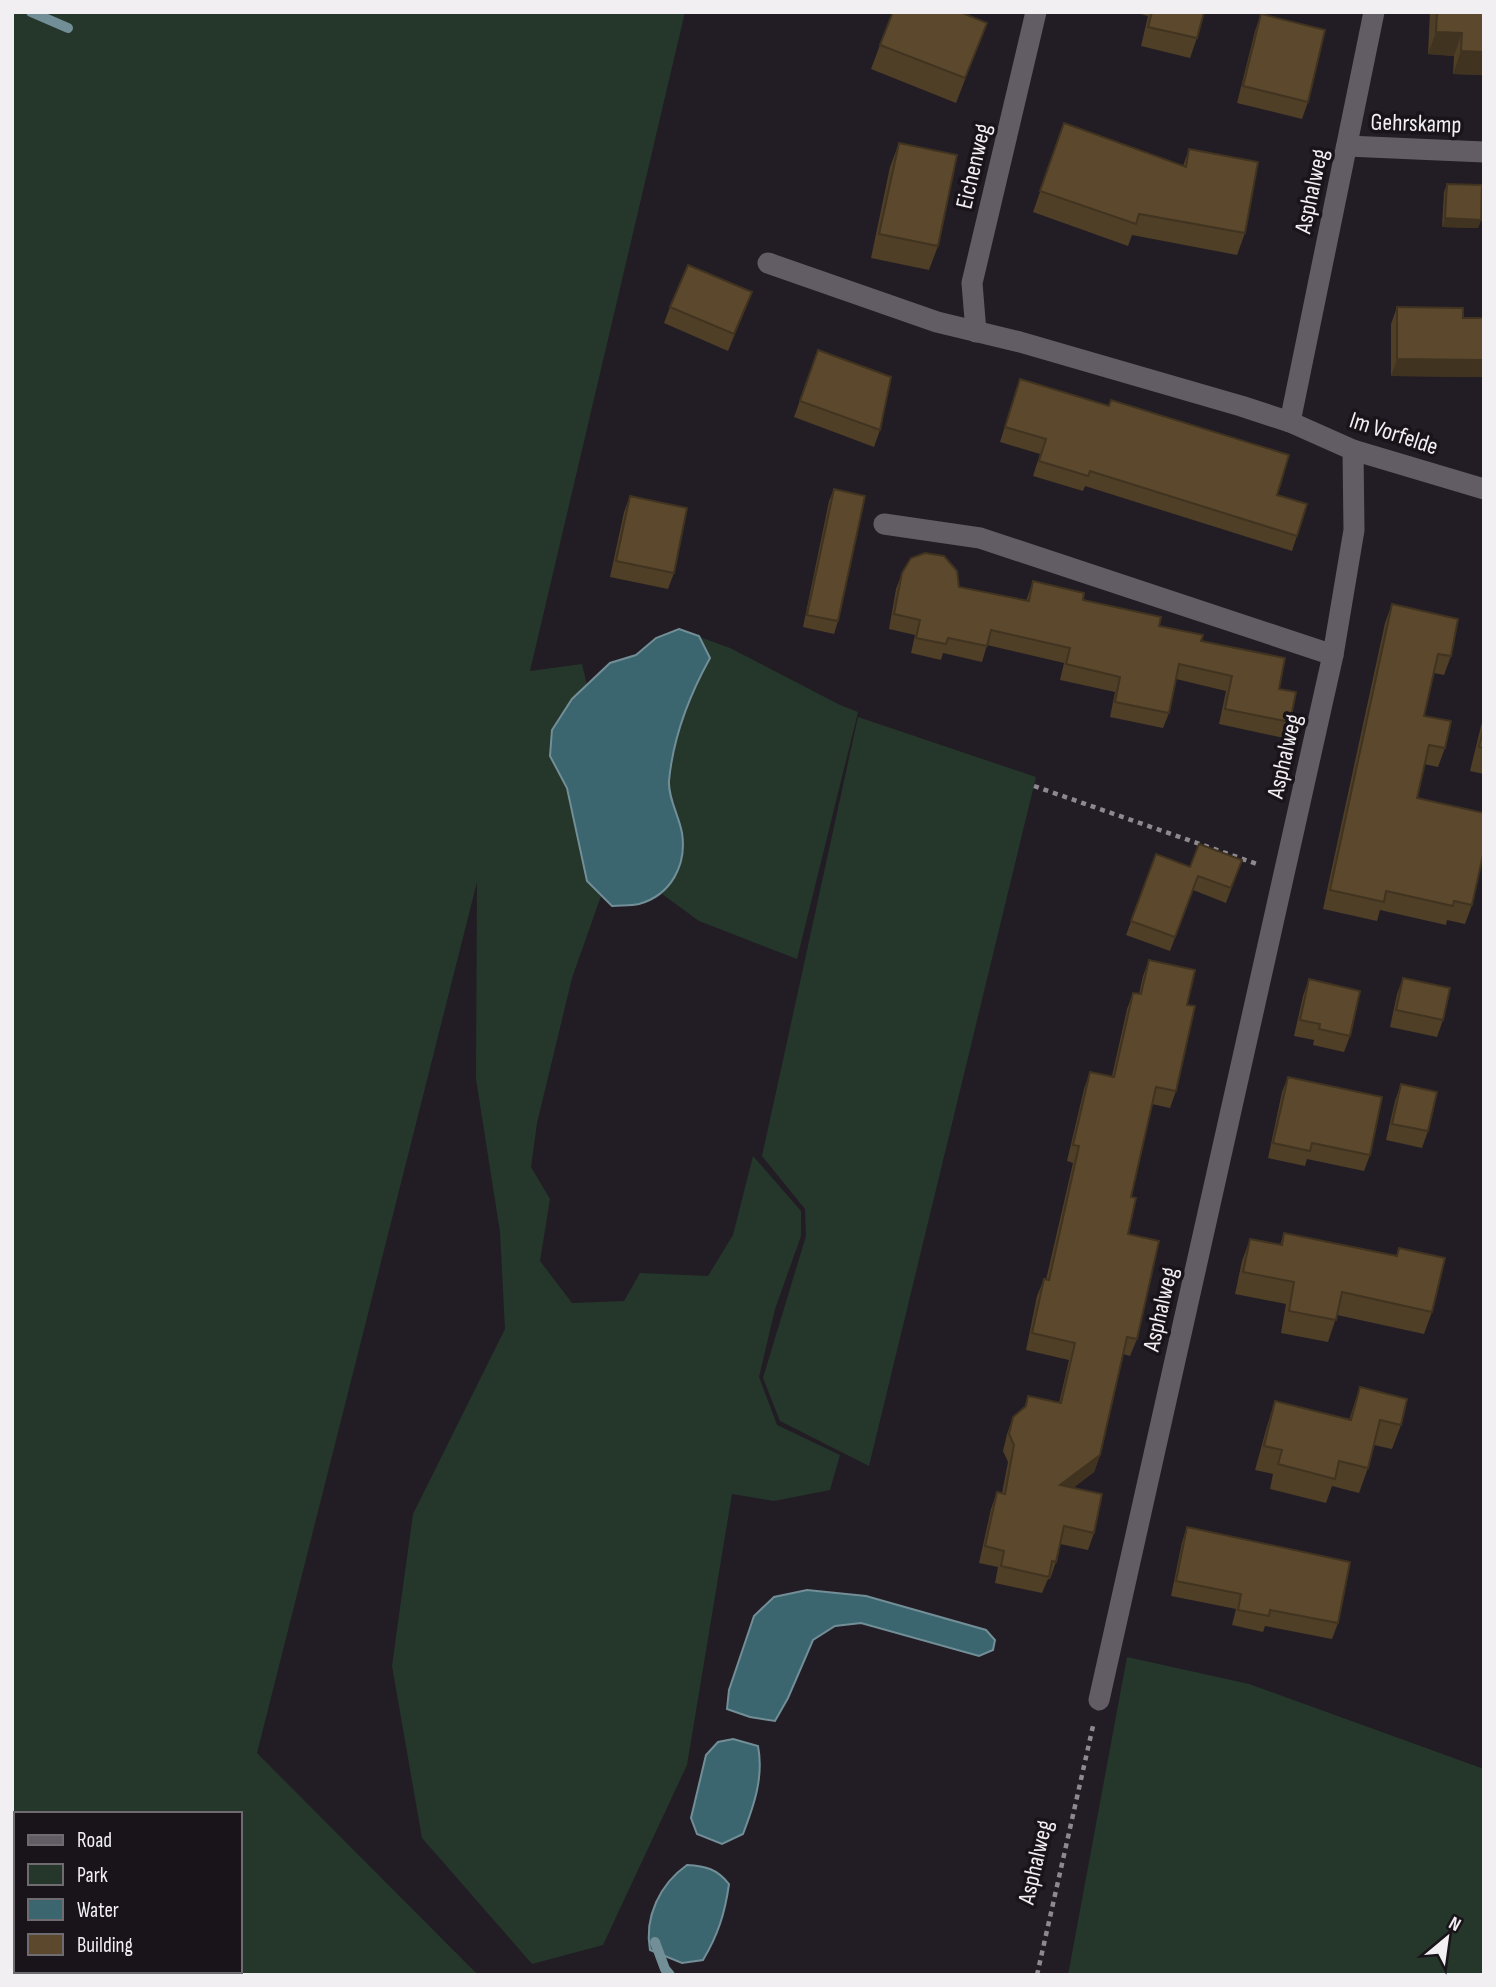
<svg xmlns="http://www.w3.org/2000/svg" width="1496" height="1987" viewBox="0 0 1496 1987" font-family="'Sofia Sans Condensed',sans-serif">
	<rect width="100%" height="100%" fill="#221d24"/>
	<g fill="#24372a" fill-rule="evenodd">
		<path d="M12,12H685L530,671L582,664L587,685L572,699L550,756L567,788L587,881L601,896L572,978L537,1123L531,1167L550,1199L540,1261L572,1303L624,1301L640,1273L708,1276L733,1235L753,1156L801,1211V1236L775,1309L759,1377L777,1425L840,1455L830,1490L774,1501L732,1494L687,1765L603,1945L532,1964L422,1838L392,1666L413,1514L505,1329L500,1232L476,1079L477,882L257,1753L478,1975H12ZM16,1814H240V1971H16Z"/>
		<polygon points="697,636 730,648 840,705 858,712 797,959 699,921 662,894 680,869 682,835 669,785 673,747 696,684 710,658"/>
		<polygon points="858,717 1036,777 869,1466 780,1421 763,1378 806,1236 805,1209 762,1156"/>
		<polygon points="1127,1657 1249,1684 1484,1769 1484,1975 1068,1975"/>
	</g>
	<g fill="#3b656f" stroke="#728e97" stroke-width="2">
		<path d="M679,629L699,636L710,658C689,696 673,737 669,781C668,798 679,816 682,833C687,865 671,895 639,904C630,906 620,905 612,906L587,881L567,788L550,756L552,730L572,699L610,663L636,655L656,638Z"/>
		<polygon points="807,1590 866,1596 986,1630 995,1640 993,1650 979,1656 861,1623 835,1626 813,1640 788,1698 775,1721 750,1717 727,1709 729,1690 754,1616 774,1597"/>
		<path d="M733,1739L758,1746C764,1777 754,1805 743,1834L722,1844L697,1834L691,1818L706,1755L718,1742Z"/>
		<path d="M687,1865C706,1866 717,1869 729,1884C725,1913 718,1935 703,1960L682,1963L650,1950C644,1917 660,1884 687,1865Z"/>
	</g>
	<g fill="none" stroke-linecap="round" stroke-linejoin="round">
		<g stroke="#728e97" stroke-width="10">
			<polyline points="31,12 68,28"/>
			<polyline points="655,1942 665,1969 670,1975"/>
		</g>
		<g stroke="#8d898f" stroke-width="4.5" stroke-dasharray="5 5" stroke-linecap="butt">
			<polyline points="1034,786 1257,864"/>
			<polyline points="1037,1975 1093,1726"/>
		</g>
		<g stroke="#625d65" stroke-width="21">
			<polyline points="1347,146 1484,152"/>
			<polyline points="768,263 937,322 1020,342 1241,406 1290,422 1353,450 1484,489"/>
			<polyline points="976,332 972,283 1036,12"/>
			<polyline points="1290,422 1374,12"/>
			<polyline points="884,524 980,538 1333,655"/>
			<polyline points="1099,1700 1333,655 1354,530 1353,450"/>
		</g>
	</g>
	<g fill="#4f3f27">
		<polygon points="1133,12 1204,12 1197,38 1190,58 1141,46 1148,16"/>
		<polygon points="1430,12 1484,12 1484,75 1453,74 1454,56 1428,54"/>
		<polygon points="1261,14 1308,102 1302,119 1237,103 1255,31"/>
		<polygon points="987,23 956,103 871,69 880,45"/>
		<polygon points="1064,123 1183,166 1189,149 1245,233 1237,255 1132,235 1128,246 1033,212"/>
		<polygon points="899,143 938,246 929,270 871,258 890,167"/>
		<polygon points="1447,184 1481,220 1478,228 1442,227 1444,192"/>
		<polygon points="752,292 728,351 664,323 670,307"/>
		<polygon points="1397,307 1463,318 1484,318 1484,377 1391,376 1391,324"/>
		<polygon points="818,350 880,430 874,447 794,417"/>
		<polygon points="1020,379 1277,495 1297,536 1292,551 1085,486 1083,491 1033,476 1040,454 1000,442"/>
		<polygon points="834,489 838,621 834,634 803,627 829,501"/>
		<polygon points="630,496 674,573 668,589 610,577 624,512"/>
		<polygon points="902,573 959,587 1026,601 1033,581 1201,641 1279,689 1290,722 1284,738 1219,724 1226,691 1176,679 1169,713 1163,728 1110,717 1115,692 1060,680 1064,663 987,645 982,662 943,653 941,660 911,653 915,635 889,629 896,589"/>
		<polygon points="1392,604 1451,656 1444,675 1434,673 1424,716 1445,748 1438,767 1424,764 1417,798 1472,905 1465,924 1447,920 1446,925 1380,910 1377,921 1323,909 1385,623"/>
		<polygon points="1484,714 1484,774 1470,771"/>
		<polygon points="1156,854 1190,867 1242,860 1226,903 1193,890 1170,951 1126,935"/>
		<polygon points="1149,960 1187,1005 1176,1091 1170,1108 1152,1104 1131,1197 1128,1234 1137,1339 1130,1356 1123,1354 1100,1455 1094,1472 1073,1488 1094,1533 1088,1550 1060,1544 1056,1562 1050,1579 1048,1579 1042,1593 995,1583 998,1567 979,1563 991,1509 997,1492 1002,1493 1008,1462 1003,1451 1007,1434 1013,1417 1024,1408 1028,1396 1059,1403 1069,1360 1026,1350 1037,1296 1044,1279 1046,1280 1073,1163 1067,1161 1084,1089 1090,1072 1112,1076 1127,1009 1133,993 1139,994 1143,976"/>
		<polygon points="1403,978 1443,1020 1437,1037 1390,1027 1397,994"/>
		<polygon points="1309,979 1350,1036 1344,1052 1313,1045 1314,1040 1294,1036 1303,996"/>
		<polygon points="1288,1077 1370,1155 1364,1171 1307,1159 1305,1166 1268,1158 1282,1092"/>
		<polygon points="1401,1084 1428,1131 1422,1148 1386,1140 1395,1101"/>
		<polygon points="1284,1233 1396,1256 1399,1248 1432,1312 1424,1334 1337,1315 1328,1342 1281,1333 1286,1304 1235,1294 1242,1261 1250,1239 1280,1245"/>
		<polygon points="1360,1387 1401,1425 1392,1449 1374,1445 1368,1468 1359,1493 1332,1486 1326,1503 1270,1489 1273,1474 1255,1470 1267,1426 1275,1401 1349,1420"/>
		<polygon points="1187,1527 1338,1623 1332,1639 1265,1626 1263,1632 1232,1625 1236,1609 1171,1596 1182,1542"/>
	</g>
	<g fill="#403320">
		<polygon points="1436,32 1462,33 1454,56 1428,54"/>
		<polygon points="1461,51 1484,52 1484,75 1453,74"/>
		<polygon points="1445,218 1481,220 1478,228 1442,227"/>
		<polygon points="752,292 746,308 728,351 734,334"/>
		<polygon points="1397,359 1484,360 1484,377 1391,376"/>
		<polygon points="1100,1455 1094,1472 1054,1502 1060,1485"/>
	</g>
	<g fill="#5c492d" stroke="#403320" stroke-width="2">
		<polygon points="893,12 960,12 987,23 965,78 880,45"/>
		<polygon points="1152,12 1204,12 1197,38 1148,27"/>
		<polygon points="1437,12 1484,12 1484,52 1461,51 1462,33 1436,32"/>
		<polygon points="1261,14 1325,30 1308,102 1243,86"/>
		<polygon points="1064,123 1186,167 1189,149 1258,162 1245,233 1139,214 1136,224 1040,191"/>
		<polygon points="899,143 957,155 938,246 879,234"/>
		<polygon points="1447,184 1482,185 1481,220 1445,218"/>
		<polygon points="688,265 752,292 734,334 670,307"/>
		<polygon points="1397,307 1463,308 1463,318 1484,318 1484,360 1397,359"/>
		<polygon points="818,350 891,377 880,430 800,401"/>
		<polygon points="1020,379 1109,406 1111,400 1289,455 1277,495 1307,504 1297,536 1090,471 1088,476 1039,461 1046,439 1005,427"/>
		<polygon points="834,489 865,496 838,621 807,615"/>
		<polygon points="630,496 687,508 674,573 616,561"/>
		<polygon points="925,553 944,556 957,571 959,587 1029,601 1033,581 1084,593 1083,600 1161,617 1159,626 1203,635 1201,641 1285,658 1279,689 1296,692 1290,722 1225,709 1232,676 1179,664 1169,713 1115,702 1120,677 1066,664 1070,648 991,630 987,646 948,638 946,644 916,638 920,620 894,614 902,573 911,558"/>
		<polygon points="1392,604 1458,619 1451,656 1438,654 1424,716 1451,721 1445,748 1429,745 1417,798 1484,813 1484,850 1472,905 1454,901 1453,906 1386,891 1384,902 1330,890"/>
		<polygon points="1484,726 1484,748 1479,747"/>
		<polygon points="1199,844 1242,860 1231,888 1198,876 1175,937 1131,921 1156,854 1190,867"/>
		<polygon points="1149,960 1195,970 1187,1005 1195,1006 1176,1091 1156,1087 1131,1197 1136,1198 1128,1234 1159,1241 1137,1339 1127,1337 1100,1455 1060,1485 1102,1494 1094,1533 1064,1526 1056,1562 1052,1561 1049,1577 1001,1566 1004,1551 985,1546 997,1492 1005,1494 1014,1445 1009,1434 1013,1417 1026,1406 1028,1396 1061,1403 1075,1343 1032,1333 1044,1279 1049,1280 1079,1146 1073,1145 1090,1072 1114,1077 1133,993 1141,994"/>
		<polygon points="1403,978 1450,988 1443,1020 1396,1010"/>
		<polygon points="1309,979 1360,991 1350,1036 1319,1029 1320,1024 1300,1020"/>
		<polygon points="1288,1077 1382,1097 1370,1155 1312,1143 1310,1151 1273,1143"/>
		<polygon points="1401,1084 1437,1092 1428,1131 1392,1124"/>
		<polygon points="1284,1233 1397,1256 1399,1248 1445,1258 1432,1312 1342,1292 1336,1320 1289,1311 1294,1282 1243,1272 1250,1239 1282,1245"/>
		<polygon points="1360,1387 1407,1399 1401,1425 1380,1420 1368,1468 1339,1461 1335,1479 1278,1464 1282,1450 1264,1446 1275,1401 1351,1420"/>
		<polygon points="1187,1527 1350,1562 1338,1623 1270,1610 1269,1616 1238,1610 1241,1594 1176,1581"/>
	</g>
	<g text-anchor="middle" stroke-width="7" stroke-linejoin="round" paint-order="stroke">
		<g font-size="24" fill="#f2eff3" stroke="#18141a">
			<text transform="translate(1416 123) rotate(2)" y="8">Gehrskamp</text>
			<text transform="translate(973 166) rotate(-77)" y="8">Eichenweg</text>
			<text transform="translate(1311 191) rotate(-78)" y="8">Asphalweg</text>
			<text transform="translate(1394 433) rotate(18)" y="8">Im Vorfelde</text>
			<text transform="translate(1284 756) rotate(-77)" y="8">Asphalweg</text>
			<text transform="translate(1160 1309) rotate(-77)" y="8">Asphalweg</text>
			<text transform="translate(1035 1862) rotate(-77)" y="8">Asphalweg</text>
		</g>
	</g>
	<rect width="1496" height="1987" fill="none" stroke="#f2eff3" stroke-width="28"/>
	<rect x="14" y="1812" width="228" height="161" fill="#18141a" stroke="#6f6c71" stroke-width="2"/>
	<rect x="28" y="1835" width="35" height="10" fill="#625d65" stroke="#6f6c71" stroke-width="2"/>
	<text x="77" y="1847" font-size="21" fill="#f2eff3">Road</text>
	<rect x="28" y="1864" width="35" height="21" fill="#24372a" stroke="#6f6c71" stroke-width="2"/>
	<text x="77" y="1882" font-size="21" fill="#f2eff3">Park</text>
	<rect x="28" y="1899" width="35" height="21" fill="#3b656f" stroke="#6f6c71" stroke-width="2"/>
	<text x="77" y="1917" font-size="21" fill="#f2eff3">Water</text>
	<rect x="28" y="1934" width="35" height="21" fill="#5c492d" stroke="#6f6c71" stroke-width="2"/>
	<text x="77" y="1952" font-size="21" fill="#f2eff3">Building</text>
	<g transform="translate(1447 1938) rotate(29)" stroke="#18141a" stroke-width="5" paint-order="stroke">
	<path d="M0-5L12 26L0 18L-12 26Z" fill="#f2eff3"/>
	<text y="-10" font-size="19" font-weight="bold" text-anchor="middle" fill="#f2eff3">N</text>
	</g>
</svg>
